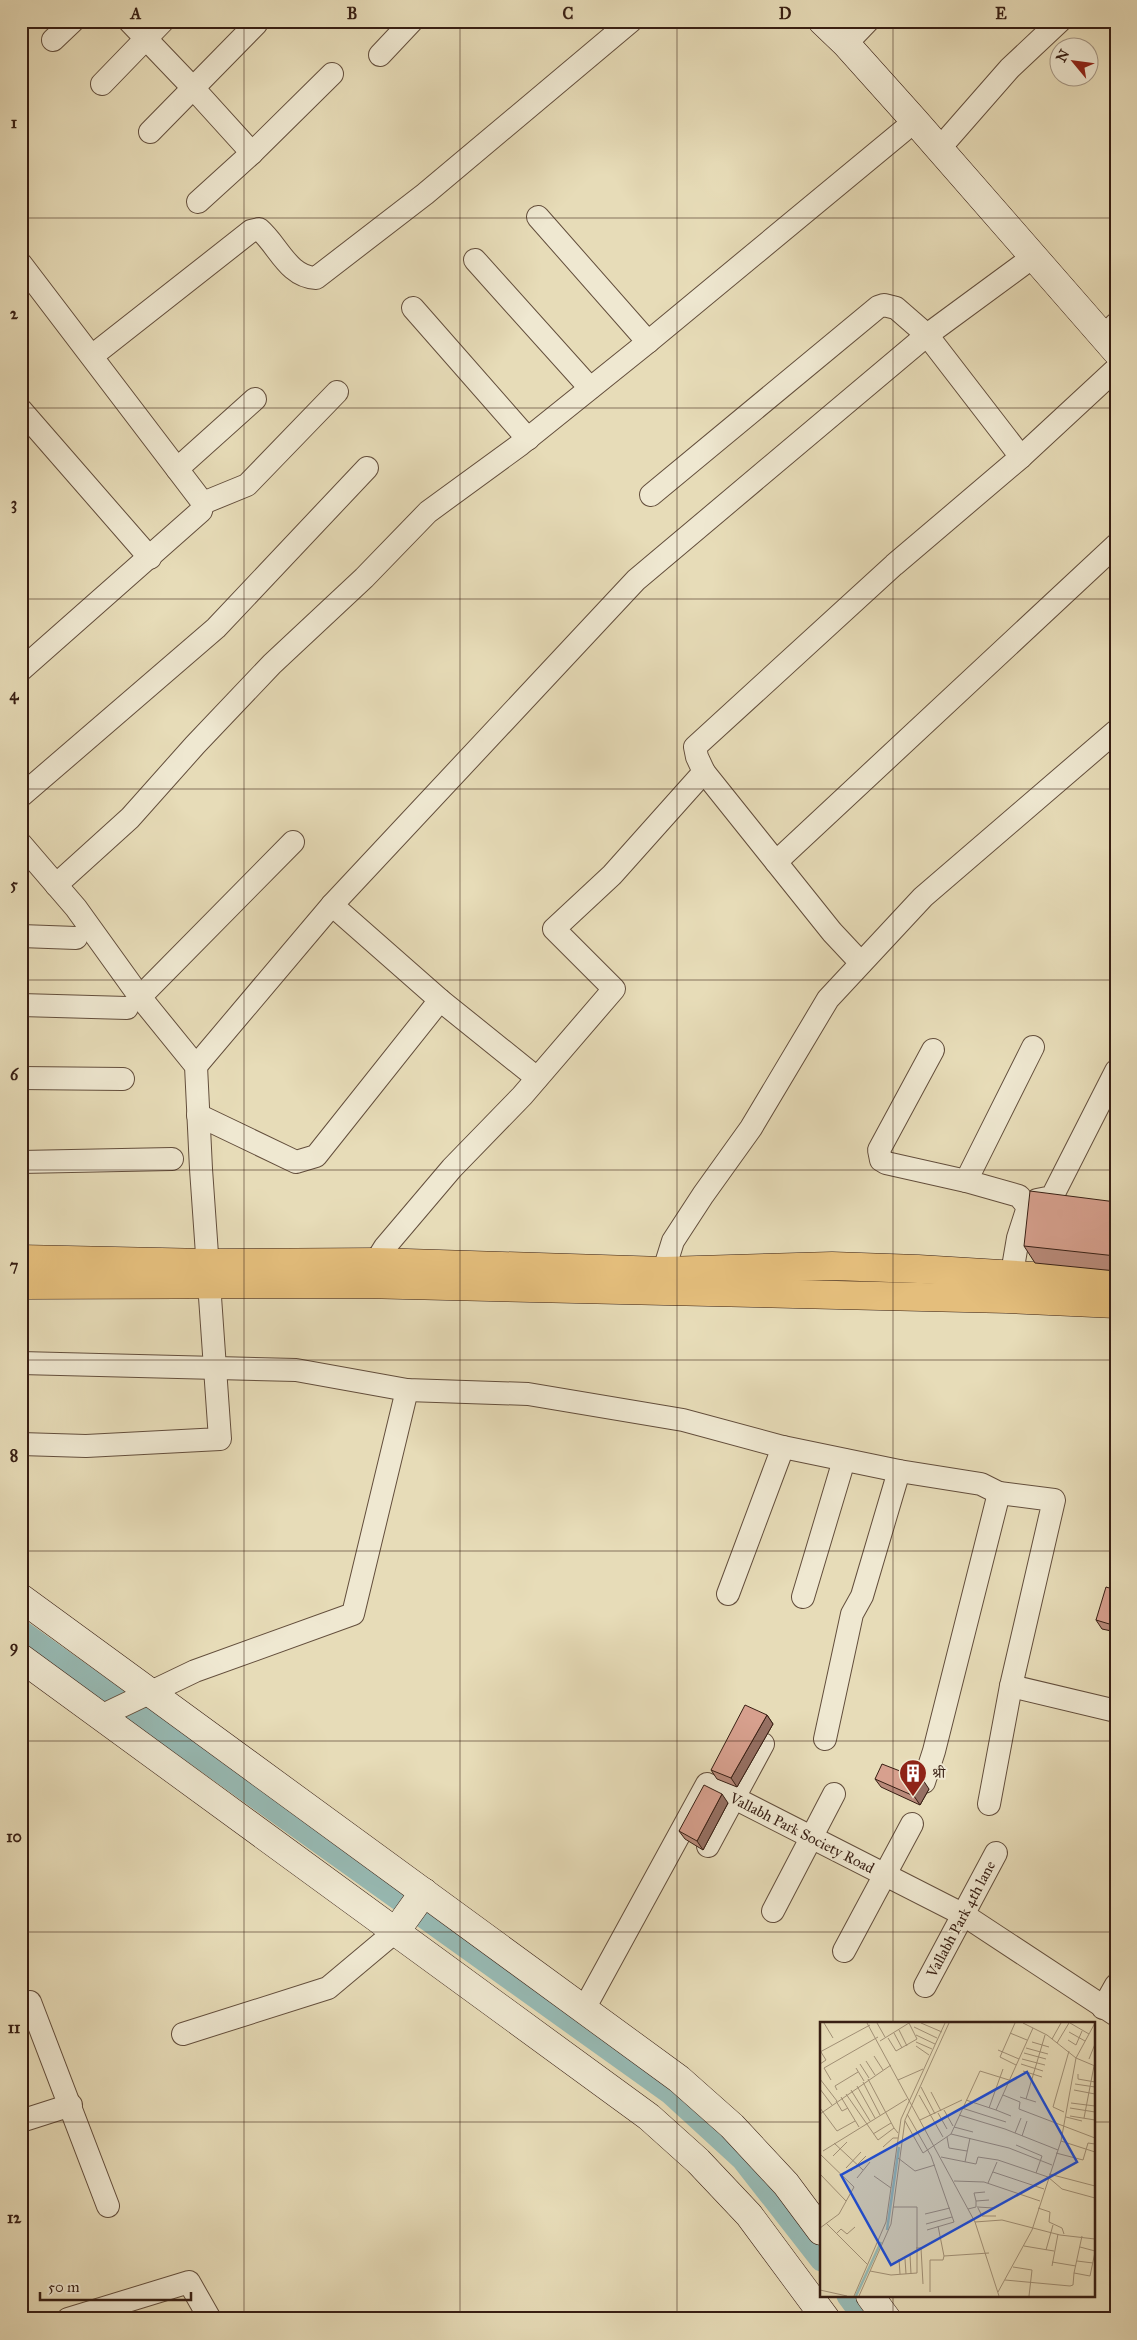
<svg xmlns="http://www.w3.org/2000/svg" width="1137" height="2340" viewBox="0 0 1137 2340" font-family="'IM FELL Great Primer','Noto Serif Devanagari',serif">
	<rect width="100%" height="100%" fill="#e7dcb8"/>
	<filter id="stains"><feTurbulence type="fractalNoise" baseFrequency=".004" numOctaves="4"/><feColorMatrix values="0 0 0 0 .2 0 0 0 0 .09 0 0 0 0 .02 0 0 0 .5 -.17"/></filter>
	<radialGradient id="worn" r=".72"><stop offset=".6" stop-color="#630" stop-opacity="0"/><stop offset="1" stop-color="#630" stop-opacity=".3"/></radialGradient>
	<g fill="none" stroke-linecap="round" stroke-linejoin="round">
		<g stroke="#97bab4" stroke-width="21">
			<polyline points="21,1630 670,2094 742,2160 821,2261"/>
			<polyline points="847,2296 864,2319"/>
		</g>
		<g stroke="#634e3c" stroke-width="24">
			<g id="street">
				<polyline points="129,21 194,89 252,153"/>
				<polyline points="53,40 73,21"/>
				<polyline points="846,44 868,21"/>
				<polyline points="380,55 412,21"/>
				<polyline points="102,84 163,21"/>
				<polyline points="150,132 256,24"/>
				<polyline points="939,149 1010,68 1060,21"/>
				<polyline points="198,202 252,153 332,74"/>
				<polyline points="538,217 648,342"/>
				<polyline points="475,260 590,388"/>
				<polyline points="21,264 203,503 201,511 21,670"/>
				<polyline points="413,308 528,439"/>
				<polyline points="1103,337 1116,324"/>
				<path d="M92,356L251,231L259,229C278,245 288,277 316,278L425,194L631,21"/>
				<polyline points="21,410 150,558"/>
				<polyline points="177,469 255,399"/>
				<polyline points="651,495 878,307 884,305 896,308 927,335 1021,457"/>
				<polyline points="203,503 247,485 337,392"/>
				<polyline points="704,772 832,932 861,963"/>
				<polyline points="21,796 216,628 367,468"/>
				<polyline points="21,844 76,908 140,997 196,1066 201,1169 220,1439 86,1446 21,1444"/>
				<polyline points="776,862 1116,545"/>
				<polyline points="56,885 130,818 195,745 272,664 364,578 428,512 521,444 648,342 915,121"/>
				<polyline points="332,905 440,1000 537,1078"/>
				<polyline points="21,936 76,938"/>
				<polyline points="140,997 293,842"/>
				<polyline points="21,1005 127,1008"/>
				<polyline points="933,1050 879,1150 881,1160 886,1163 966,1181"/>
				<polyline points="196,1066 332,905 636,580 927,335 1033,257"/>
				<polyline points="21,1078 123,1079"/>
				<polyline points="198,1115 296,1162 316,1156 440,1000"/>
				<polyline points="21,1162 172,1159"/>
				<polyline points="1028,1207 1037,1200 1052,1197 1116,1071"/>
				<polyline points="368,1274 385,1247 452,1168 522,1096 614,989 554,929 612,875 704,772 697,757 695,747 894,565 1021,457 1116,369"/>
				<polyline points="659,1286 673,1241 703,1195 751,1128 828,999 923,897 1116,731"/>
				<polyline points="1009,1291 1018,1238 1028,1207 1019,1196 966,1181 1033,1047"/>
				<polyline points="21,1363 296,1370 407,1390 528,1394 683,1420 783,1447 899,1471 981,1484 999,1493 1054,1500 1011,1686 989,1804"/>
				<polyline points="728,1594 783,1447"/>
				<polyline points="803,1597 844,1460"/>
				<polyline points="1011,1686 1116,1711"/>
				<polyline points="101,1716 195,1671 353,1614 407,1390"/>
				<polyline points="825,1739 852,1614 862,1596 899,1471"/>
				<polyline points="924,1782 934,1751 999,1493"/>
				<polyline points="708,1846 763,1744"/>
				<polyline points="773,1911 834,1794"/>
				<polyline points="844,1951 912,1824"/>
				<polyline points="925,1986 996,1853"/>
				<polyline points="30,2002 108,2206"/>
				<polyline points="1103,2008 1116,1985"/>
				<polyline points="584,2009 707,1784 964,1915 1116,2015"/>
				<polyline points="183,2034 328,1988 396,1931"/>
				<polyline points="21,2121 71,2105"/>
				<polyline points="68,2319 189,2282 210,2319"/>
			</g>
		</g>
		<g stroke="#371e13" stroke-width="29">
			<g id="secondary">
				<polyline points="822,21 846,44 915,121 1116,351"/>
				<polyline points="21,1598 679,2079 732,2126 786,2184 821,2231"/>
				<polyline points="21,1658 649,2117 698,2161 749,2215 826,2319"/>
				<polyline points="396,1931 424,1892"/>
				<polyline points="870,2296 887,2319"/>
			</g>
		</g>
		<g stroke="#371e13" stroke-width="29">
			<g id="primary">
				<polyline points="21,1259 208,1263 376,1262 664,1271 832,1266 918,1269 1116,1281"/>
				<polyline points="21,1285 361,1284 1007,1299 1116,1304"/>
			</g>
		</g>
		<use href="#street" stroke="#efe8d1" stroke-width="22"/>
		<use href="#secondary" stroke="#efe8d1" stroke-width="28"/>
		<use href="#primary" stroke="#e4be7c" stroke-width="28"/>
	</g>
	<g fill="#b98a7a" stroke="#371e13">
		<polygon points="1116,1202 1116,1271 1035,1263 1024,1246"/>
		<polygon points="1116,1590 1116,1632 1102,1629 1096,1620"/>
		<polygon points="767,1715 773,1724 737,1787 717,1779 711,1770"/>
		<polygon points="875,1779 929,1789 920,1805 881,1787"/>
		<polygon points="728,1803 703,1850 685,1839 679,1831"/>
		<polygon points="1116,2127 1116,2143 1111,2137"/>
	</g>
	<g fill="#967063" stroke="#371e13">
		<polygon points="767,1715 773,1724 737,1787 731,1778"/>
		<polygon points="923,1780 929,1789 920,1805 914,1796"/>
		<polygon points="722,1794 728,1803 703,1850 697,1841"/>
	</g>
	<g fill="#d7a08e" stroke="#371e13">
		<polygon points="1030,1191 1116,1202 1116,1256 1024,1246"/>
		<polygon points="1106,1587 1116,1590 1116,1626 1096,1620"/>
		<polygon points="745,1705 767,1715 731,1778 711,1770"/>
		<polygon points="882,1764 923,1780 914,1796 875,1779"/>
		<polygon points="704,1785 722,1794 697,1841 679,1831"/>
		<polygon points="1116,2127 1116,2139 1111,2137"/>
	</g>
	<path fill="none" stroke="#371e13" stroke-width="1" stroke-opacity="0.55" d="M244,21V2319M460,21V2319M677,21V2319M893,21V2024M21,218H1116M21,408H1116M21,599H1116M21,789H1116M21,980H1116M21,1170H1116M21,1360H1116M21,1551H1116M21,1741H1116M21,1932H1116M21,2122H821M1093,2122H1116M893,2296V2319"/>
	<defs>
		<g id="building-pin" transform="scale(1.4375)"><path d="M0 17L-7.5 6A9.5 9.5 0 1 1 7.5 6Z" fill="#8f2418" stroke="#efe8d1"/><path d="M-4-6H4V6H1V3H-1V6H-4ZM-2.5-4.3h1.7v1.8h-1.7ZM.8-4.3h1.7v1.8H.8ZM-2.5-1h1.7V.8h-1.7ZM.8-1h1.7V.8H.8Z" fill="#fff"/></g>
	</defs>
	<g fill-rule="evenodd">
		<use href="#building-pin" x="913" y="1773"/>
	</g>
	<g text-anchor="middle" stroke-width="4" stroke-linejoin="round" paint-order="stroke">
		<g font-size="15" fill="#371e13" stroke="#efe8d1" text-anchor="start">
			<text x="932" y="1778">श्री</text>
		</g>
		<g font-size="15" fill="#371e13" stroke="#efe8d1">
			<text transform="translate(802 1833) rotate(27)" y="5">Vallabh Park Society Road</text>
			<text transform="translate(961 1919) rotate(-62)" y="5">Vallabh Park 4th lane</text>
		</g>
	</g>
	<g transform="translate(820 2022)">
		<rect width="275" height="275" fill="#e7dcb8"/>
		<path fill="none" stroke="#97bab4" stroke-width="2.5" d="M67,208L79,125M36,274L61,220"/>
		<path fill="none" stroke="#a19076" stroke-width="1" d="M4,1L13,16M47,1L155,200L179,274M57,1L65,15M101,1L122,10M195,1L180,35L196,43M203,1L227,13L256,36L275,44M250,1L269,12M94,5L117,16M79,8L87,24M249,10L265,19M74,11L82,26M190,11L207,18M96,13L115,22M232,17L241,1M248,18L256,23L262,9M60,19L89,1L97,17L76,29L68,16M96,20L112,27M212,20L229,25M237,21L249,1M96,24L109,33M206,26L228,32M178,28L199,37M0,30L50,3M204,31L226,37M54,34L63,48M202,37L225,43M269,37L275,22M46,39L55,53M0,42L6,38L1,30M40,42L49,56M201,42L223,49M36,46L44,59M203,49L222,55M258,52V57L275,60M0,57L17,79M48,57L74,106M11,58L4,46L58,15M78,58L103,47M43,60L60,93M255,62L275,65M37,64L55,96M101,65L115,92M0,67L12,83M17,68L15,64L38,50M31,68L50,99M254,68L275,72M111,70L121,89M26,72L58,118L74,106L78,111M99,73L123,115M183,73L200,80L199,87L275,116M21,75L39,105M200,75L216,80M206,77L225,13M146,78L176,88L213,6M16,79L22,89L28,86M251,81L275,84M0,86L17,109L35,99M142,86L186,100M169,86L183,47M250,86L275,90M124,88L133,104M176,88L191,94M244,90L233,85L249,29M118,91L127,107M0,92L71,43M87,92L111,134L134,200L107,208M139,93L185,107L238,128M250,94L275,98M246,95L262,99M264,96L274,44M100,98L142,78M85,99L103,131L131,112L160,49L189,58M134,105L153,110M195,111L201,96M53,112L71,101M131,112L189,126L232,143M202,114L207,99M127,115L129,126L147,129M241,119L275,130M14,121L43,148M196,123L222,134L216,151M63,125L73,116H78M3,129L87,77M236,131L263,138L268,121L275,122M0,132L34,165L19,192L0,206M13,134L27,120M121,135L156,142L158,135L178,138L228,155L242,167L275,176M78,136L95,149L115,143M145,140L150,116M26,146L41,130M31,149L46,134M173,150L224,167M0,152L26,179M229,152L275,164M54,154L71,166M37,156L50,140M134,159L164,160L220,179M168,161L177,140M156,179L154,171L165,170M157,185L174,186M158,186L162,194H176M218,186L230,190L229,200L242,206L244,212M148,187L156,185V179L169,178M105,192L130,186M155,200L182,198L240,213L275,217M6,201L48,243M106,202L132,195M16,212L21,207L27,212L35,205M262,214L254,251L270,254L275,230M204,224L234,229M260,225L275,229M96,226H101L103,262M226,228L233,203M90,233L91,252M124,234L169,231M79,237L80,252M85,237L86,252M257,239L273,241M232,240L256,244M232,244L238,212M193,245L212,248L209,274M50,249L71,253L97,251V185H73M185,258L250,264L253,263L254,251M0,268L27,274M110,270V238H123L124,234L118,204M178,270L212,208L241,119L256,36L275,1M34,274L66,200L81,97L125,1M39,274L71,202L85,98L129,1"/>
		<path fill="#1d4ed8" fill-opacity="0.15" stroke="#1d4ed8" stroke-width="2.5" d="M207,50L257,140L71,243L21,153Z"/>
		<rect width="275" height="275" fill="none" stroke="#371e13" stroke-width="2.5"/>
	</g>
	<rect width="1137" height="2340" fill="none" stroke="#e7dcb8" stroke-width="55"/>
	<g transform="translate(1074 62) rotate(299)"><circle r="24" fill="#efe8d1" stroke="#a59785"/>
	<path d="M0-4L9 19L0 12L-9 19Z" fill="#8f2418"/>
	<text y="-8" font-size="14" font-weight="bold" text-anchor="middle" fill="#371e13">N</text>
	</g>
	<path d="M40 2292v8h151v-8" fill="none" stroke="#371e13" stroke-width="2.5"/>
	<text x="48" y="2292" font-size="15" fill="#371e13" stroke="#efe8d1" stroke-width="4" paint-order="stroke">50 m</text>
	<rect x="28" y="28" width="1082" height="2284" fill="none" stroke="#371e13" stroke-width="2"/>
	<g font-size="16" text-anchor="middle" font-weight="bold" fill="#371e13">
		<text x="136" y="19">A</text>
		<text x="352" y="19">B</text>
		<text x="568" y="19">C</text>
		<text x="785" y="19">D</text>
		<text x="1001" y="19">E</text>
		<text x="14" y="128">1</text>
		<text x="14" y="319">2</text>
		<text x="14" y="509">3</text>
		<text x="14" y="700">4</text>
		<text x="14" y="890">5</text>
		<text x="14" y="1080">6</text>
		<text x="14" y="1271">7</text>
		<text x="14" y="1461">8</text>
		<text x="14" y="1652">9</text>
		<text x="14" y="1842">10</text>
		<text x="14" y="2033">11</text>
		<text x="14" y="2223">12</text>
	</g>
	<rect width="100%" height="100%" filter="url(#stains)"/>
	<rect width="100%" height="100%" fill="url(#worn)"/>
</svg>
